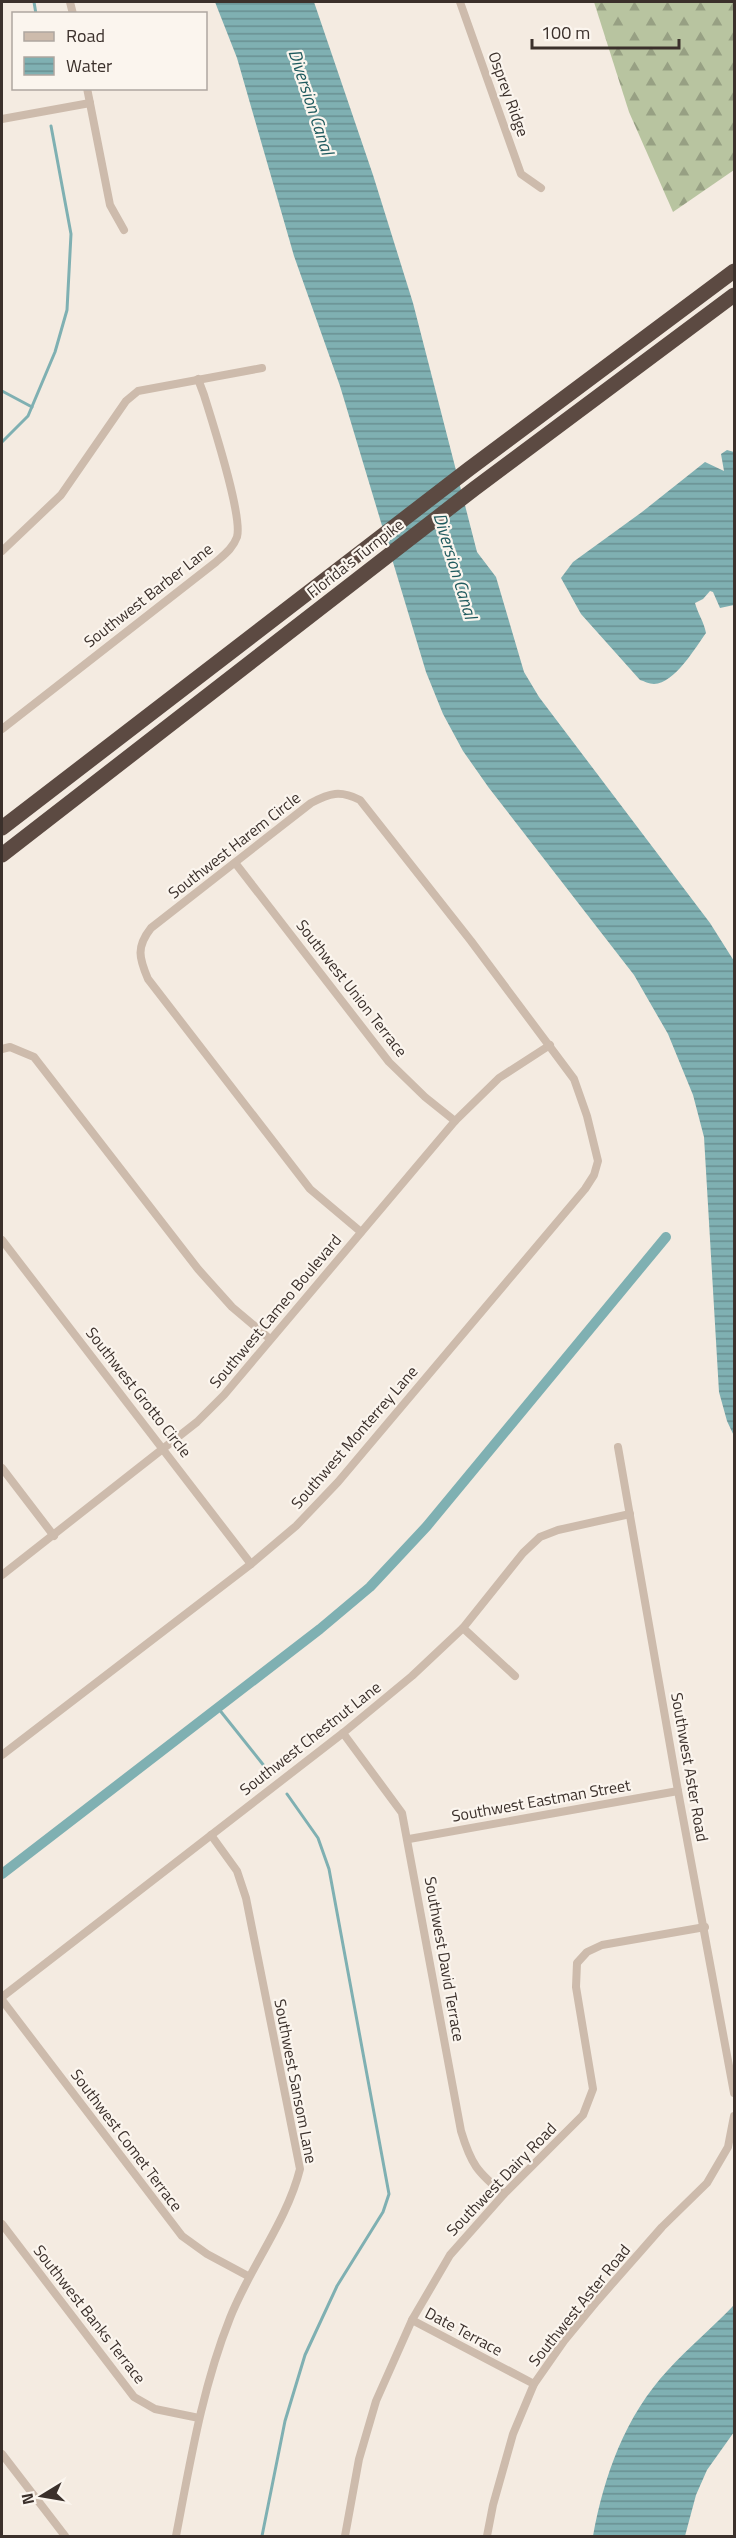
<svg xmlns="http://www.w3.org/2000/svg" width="736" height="2538" viewBox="0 0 736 2538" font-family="'Titillium Web',sans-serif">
	<defs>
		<pattern id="forest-firs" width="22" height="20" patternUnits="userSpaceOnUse" patternTransform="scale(1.5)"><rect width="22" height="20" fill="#b8c4a0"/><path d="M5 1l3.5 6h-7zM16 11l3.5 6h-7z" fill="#97a083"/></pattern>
		<pattern id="water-rules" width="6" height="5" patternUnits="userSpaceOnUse" patternTransform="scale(1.5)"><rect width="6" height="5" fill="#7fb0b2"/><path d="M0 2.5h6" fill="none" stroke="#699091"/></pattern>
	</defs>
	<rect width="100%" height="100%" fill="#f4ebe1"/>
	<polygon fill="url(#forest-firs)" points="594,2 734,2 734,170 673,212 629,112"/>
	<g fill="url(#water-rules)">
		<polygon points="215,2 314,2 373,175 413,303 477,552 496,577 524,672 539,697 710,923 734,961 734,1436 727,1421 719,1392 704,1137 693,1095 668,1034 634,975 489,788 463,751 443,714 426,672 340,386 294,256 237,58"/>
		<path d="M727,450L734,452V605L720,608L713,592L710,591L703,599L695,603C698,614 704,622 706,633C695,648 675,683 654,684C649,684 644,681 640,680L581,614L561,578L573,562L642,512L705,462L724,471L721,454Z"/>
		<path d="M734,2305V2432L707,2470L696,2495L685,2536H593C604,2476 625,2416 668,2370C689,2347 713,2327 734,2305Z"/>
	</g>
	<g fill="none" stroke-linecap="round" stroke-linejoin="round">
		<g stroke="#7fb0b2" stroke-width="3">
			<polyline points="34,2 36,14"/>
			<polyline points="2,391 32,407"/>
			<polyline points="2,442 28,416 55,352 67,310 71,234 51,126"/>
			<polyline points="218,1708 265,1767"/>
			<polyline points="262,2536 285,2421 305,2355 337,2286 383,2212 389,2194 329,1869 318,1838 287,1794"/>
		</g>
		<polyline stroke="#7fb0b2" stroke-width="10" points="2,1874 320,1629 370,1587 427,1526 666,1237"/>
		<g stroke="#cdbbac" stroke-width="8">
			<polyline points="70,2 73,14"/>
			<polyline points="460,2 521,174 541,188"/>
			<polyline points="87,88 110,205 124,230"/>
			<polyline points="2,119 90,103"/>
			<polyline points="2,551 61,495 126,401 138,391 262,368"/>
			<path d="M2,729L216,562C225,554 233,548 237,537C243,516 212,421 204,395L198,379"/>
			<polyline points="236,864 389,1062 425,1097 455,1121"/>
			<polyline points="2,1049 10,1047 34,1057 198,1269 232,1307 270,1339"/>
			<polyline points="2,1240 251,1564"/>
			<polyline points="618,1447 678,1791 734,2093"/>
			<polyline points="2,1468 54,1536"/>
			<polyline points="2,1575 197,1422 224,1395 455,1121 499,1078 550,1045"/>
			<polyline points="463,1628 515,1676"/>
			<path d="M343,1733L402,1813L461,2131C471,2164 477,2172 504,2194"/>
			<path d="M2,1755L251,1564L296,1526L338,1482L585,1189L594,1175L598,1161L587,1116L574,1079L471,941L360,800C340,790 330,793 311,803L151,928C136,947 139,958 148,979L310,1189L361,1232"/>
			<polyline points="409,1839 678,1791"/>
			<polyline points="2,1997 343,1733 412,1676 463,1628 523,1553 540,1537 558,1530 630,1514"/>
			<polyline points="2,2000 182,2236 207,2254 248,2276"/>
			<polyline points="2,2224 134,2397 155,2409 199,2418"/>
			<polyline points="412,2320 534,2384"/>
			<polyline points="2,2454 65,2536"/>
			<path d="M176,2536C190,2463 202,2388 230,2318C250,2267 287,2221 300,2169L246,1898L237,1871L211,1835"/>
			<polyline points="345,2536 359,2459 376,2401 412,2320 450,2255 504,2194 583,2115 593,2089 576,1987 577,1963 587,1952 602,1945 705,1927"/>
			<polyline points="487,2536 493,2505 513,2434 534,2384 564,2341 597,2301 662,2227 707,2183 728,2147 734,2116"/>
		</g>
		<g stroke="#5c4a42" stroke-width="15">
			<polyline points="2,828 469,469 734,271"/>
			<polyline points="2,855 474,489 734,295"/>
		</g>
	</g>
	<g text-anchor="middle" stroke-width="4.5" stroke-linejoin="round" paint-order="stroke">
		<g font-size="16" fill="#3b302b" stroke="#fbf5ee">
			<text transform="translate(509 94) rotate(70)" y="6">Osprey Ridge</text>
			<text transform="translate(355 558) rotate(-38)" y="6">Florida's Turnpike</text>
			<text transform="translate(148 595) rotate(-38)" y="6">Southwest Barber Lane</text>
			<text transform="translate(234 845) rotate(-38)" y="6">Southwest Harem Circle</text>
			<text transform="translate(352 988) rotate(52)" y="6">Southwest Union Terrace</text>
			<text transform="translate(275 1311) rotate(-50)" y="6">Southwest Cameo Boulevard</text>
			<text transform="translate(139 1392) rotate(52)" y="6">Southwest Grotto Circle</text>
			<text transform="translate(354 1437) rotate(-49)" y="6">Southwest Monterrey Lane</text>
			<text transform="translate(310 1738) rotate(-38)" y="6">Southwest Chestnut Lane</text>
			<text transform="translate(690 1767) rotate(80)" y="6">Southwest Aster Road</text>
			<text transform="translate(541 1800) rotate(-10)" y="6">Southwest Eastman Street</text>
			<text transform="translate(445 1959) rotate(80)" y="6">Southwest David Terrace</text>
			<text transform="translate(296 2081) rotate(79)" y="6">Southwest Sansom Lane</text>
			<text transform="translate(127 2140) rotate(53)" y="6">Southwest Comet Terrace</text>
			<text transform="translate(501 2179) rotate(-46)" y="6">Southwest Dairy Road</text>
			<text transform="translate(579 2305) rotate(-51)" y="6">Southwest Aster Road</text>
			<text transform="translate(90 2314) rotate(52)" y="6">Southwest Banks Terrace</text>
			<text transform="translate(464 2331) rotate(28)" y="6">Date Terrace</text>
		</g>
		<g font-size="18" font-style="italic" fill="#1f5a5e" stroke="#fbf5ee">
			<text transform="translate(311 102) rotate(72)" y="6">Diversion Canal</text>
			<text transform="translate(455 566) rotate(73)" y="6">Diversion Canal</text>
		</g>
	</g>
	<rect width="736" height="2538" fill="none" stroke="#3b302b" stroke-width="6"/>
	<rect x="12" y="12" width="195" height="78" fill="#fbf5ee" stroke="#aea6a0" stroke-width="1.5"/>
	<rect x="24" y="32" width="30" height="9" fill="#cdbbac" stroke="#aea6a0" stroke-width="1.5"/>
	<text x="66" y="42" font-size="18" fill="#3b302b">Road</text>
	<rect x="24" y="57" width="30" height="18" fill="url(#water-rules)" stroke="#aea6a0" stroke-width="1.5"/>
	<text x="66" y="72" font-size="18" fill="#3b302b">Water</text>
	<g transform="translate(42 2496) rotate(259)" stroke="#fbf5ee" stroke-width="4.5" paint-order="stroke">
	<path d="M0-4.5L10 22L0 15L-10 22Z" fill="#3b302b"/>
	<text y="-9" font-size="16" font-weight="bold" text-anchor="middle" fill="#3b302b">N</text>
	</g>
	<path d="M532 39v9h147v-9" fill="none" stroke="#3b302b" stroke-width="3"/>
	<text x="541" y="39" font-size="18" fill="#3b302b" stroke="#fbf5ee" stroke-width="4.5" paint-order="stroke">100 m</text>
</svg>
